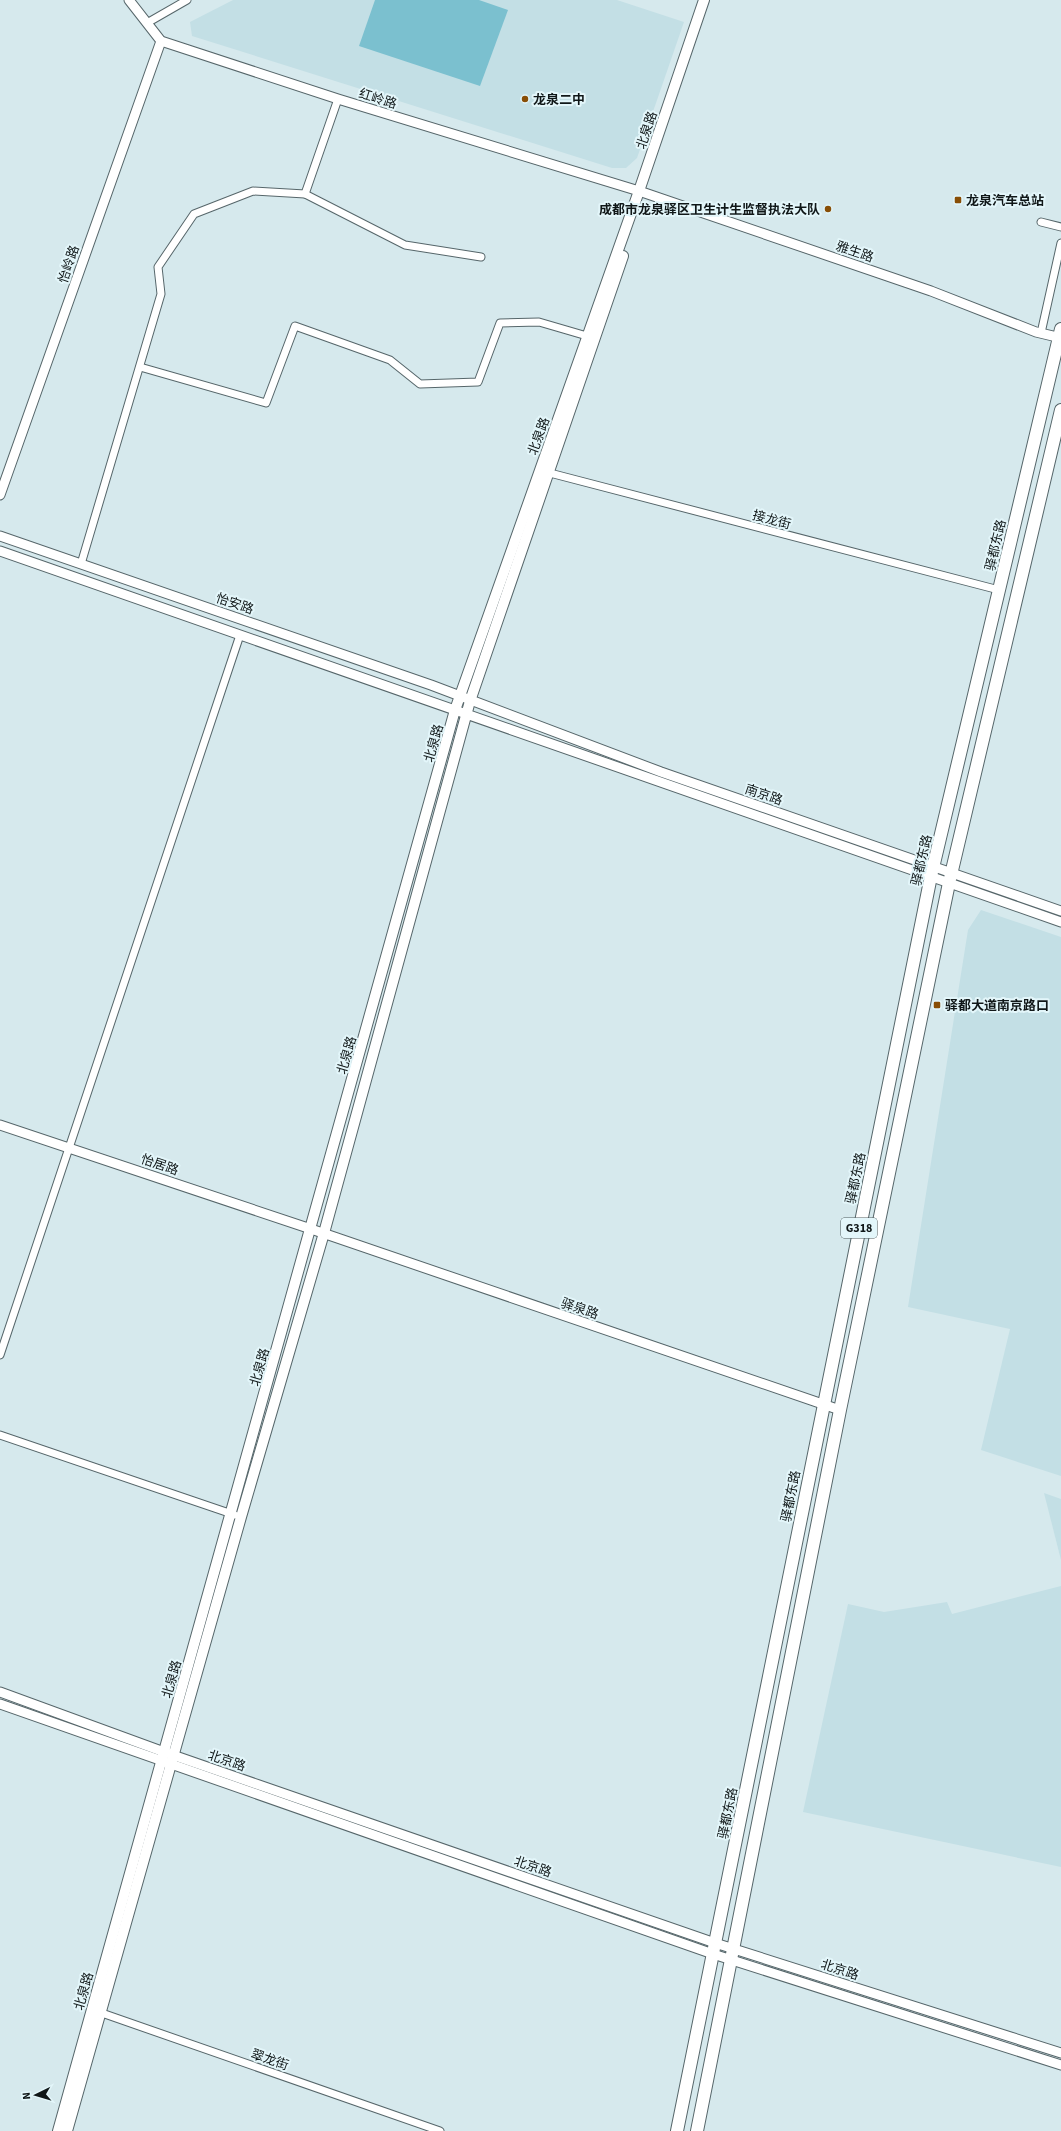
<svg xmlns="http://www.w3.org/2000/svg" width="1061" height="2131" viewBox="0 0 1061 2131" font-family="'Source Sans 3','Noto Sans SC',sans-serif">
	<rect width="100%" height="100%" fill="#d6e9ed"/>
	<g fill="#c3dfe5">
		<polygon points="233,0 617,0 684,22 637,158 626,168 612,168 192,36 190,22"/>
		<polygon points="981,910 1061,937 1061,1476 981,1450 1010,1329 908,1307 968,930"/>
		<polygon points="1044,1493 1061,1499 1061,1560"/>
		<polygon points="1061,1586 1061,1867 803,1812 848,1604 884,1612 947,1602 952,1614"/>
	</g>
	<polygon fill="#7bc0cf" points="375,0 479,0 508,10 480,86 359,46"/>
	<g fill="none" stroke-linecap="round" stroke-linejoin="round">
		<g stroke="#56666a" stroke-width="9">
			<g id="minor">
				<polyline points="147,23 187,0"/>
				<polyline points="305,194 338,99"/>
				<polyline points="1041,222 1061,227"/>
				<polyline points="1041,333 1061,243"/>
				<polyline points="140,367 266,403 295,326 390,360 420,384 478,382 500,323 539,322 587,336"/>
				<polyline points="546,472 999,590"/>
				<polyline points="81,564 161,294 158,267 194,214 253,191 305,194 405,245 481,257"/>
				<polyline points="0,1355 240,635"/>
				<polyline points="0,1435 235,1515"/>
				<polyline points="96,2011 440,2131"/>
			</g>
		</g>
		<g stroke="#56666a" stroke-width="11">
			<g id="tertiary">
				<polyline points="129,0 161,41 338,99 639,191 931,291 1036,332 1061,338"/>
				<polyline points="0,495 161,41"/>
				<polyline points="0,536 431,685 661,772 1061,911"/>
				<polyline points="0,551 1061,922"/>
				<polyline points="0,1125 311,1229 840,1410"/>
				<polyline points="0,1692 164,1752 715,1943 1061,2053"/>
				<polyline points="0,1704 713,1954 1061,2065"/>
			</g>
		</g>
		<g stroke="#56666a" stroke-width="12">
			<g id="secondary">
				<polyline points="58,2131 455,710 639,191 704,0"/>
				<polyline points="67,2131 241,1517 324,1233 470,701 623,256"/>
			</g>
		</g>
		<g stroke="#56666a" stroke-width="14">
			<g id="trunk">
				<polyline points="677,2131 931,876 1061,329"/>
				<polyline points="697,2131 840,1410 949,883 1061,410"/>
			</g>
		</g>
		<use href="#minor" stroke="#fff" stroke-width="7"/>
		<use href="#tertiary" stroke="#fff" stroke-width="9"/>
		<use href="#secondary" stroke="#fff" stroke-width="10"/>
		<use href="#trunk" stroke="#fff" stroke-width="12"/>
	</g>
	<g fill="#884e06" stroke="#e3f6fa" stroke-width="1.5">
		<circle cx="525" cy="99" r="4"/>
		<rect x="954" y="196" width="8" height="8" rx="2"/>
		<circle cx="828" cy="209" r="4"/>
		<rect x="933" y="1001" width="8" height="8" rx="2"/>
	</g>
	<g text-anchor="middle" stroke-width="4" stroke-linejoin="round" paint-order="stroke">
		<rect fill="#e3f6fa" stroke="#4f5a5c" stroke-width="1" x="841" y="1218" width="36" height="20" rx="3"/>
		<g font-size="12" font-weight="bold" fill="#101718">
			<text x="859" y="1232">G318</text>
		</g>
		<g font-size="13" fill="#101718" stroke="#e3f6fa">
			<text transform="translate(378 98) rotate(17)" y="5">红岭路</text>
			<text transform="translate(646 130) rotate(-71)" y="5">北泉路</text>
			<text transform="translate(855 251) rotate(19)" y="5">雅生路</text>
			<text transform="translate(68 264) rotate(-71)" y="5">怡岭路</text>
			<text transform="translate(538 436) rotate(-70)" y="5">北泉路</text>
			<text transform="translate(772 519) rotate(15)" y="5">接龙街</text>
			<text transform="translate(995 545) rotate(-77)" y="5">驿都东路</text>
			<text transform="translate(235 603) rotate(19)" y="5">怡安路</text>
			<text transform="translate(433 743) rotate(-74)" y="5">北泉路</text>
			<text transform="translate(764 794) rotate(19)" y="5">南京路</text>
			<text transform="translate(921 860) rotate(-77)" y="5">驿都东路</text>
			<text transform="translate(346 1055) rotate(-74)" y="5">北泉路</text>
			<text transform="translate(160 1164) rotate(19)" y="5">怡居路</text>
			<text transform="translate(855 1178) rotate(-78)" y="5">驿都东路</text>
			<text transform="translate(580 1308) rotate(19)" y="5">驿泉路</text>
			<text transform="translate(259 1367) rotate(-74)" y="5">北泉路</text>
			<text transform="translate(790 1496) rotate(-79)" y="5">驿都东路</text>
			<text transform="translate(171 1679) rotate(-74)" y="5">北泉路</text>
			<text transform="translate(227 1760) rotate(19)" y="5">北京路</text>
			<text transform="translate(727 1813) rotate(-79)" y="5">驿都东路</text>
			<text transform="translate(533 1866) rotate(19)" y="5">北京路</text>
			<text transform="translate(840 1969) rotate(18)" y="5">北京路</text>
			<text transform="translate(83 1991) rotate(-74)" y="5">北泉路</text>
			<text transform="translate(270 2059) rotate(19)" y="5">翠龙街</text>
		</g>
		<g font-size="13" font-weight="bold" fill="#101718" stroke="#e3f6fa" text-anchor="start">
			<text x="533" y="104">龙泉二中</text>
			<text x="966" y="205">龙泉汽车总站</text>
			<text x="820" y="214" text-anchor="end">成都市龙泉驿区卫生计生监督执法大队</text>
			<text x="945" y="1010">驿都大道南京路口</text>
		</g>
	</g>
	<g transform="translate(36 2095) rotate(265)" stroke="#e3f6fa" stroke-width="3" paint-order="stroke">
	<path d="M0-3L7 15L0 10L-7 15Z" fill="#101718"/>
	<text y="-6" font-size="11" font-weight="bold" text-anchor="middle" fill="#101718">N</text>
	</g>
</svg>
